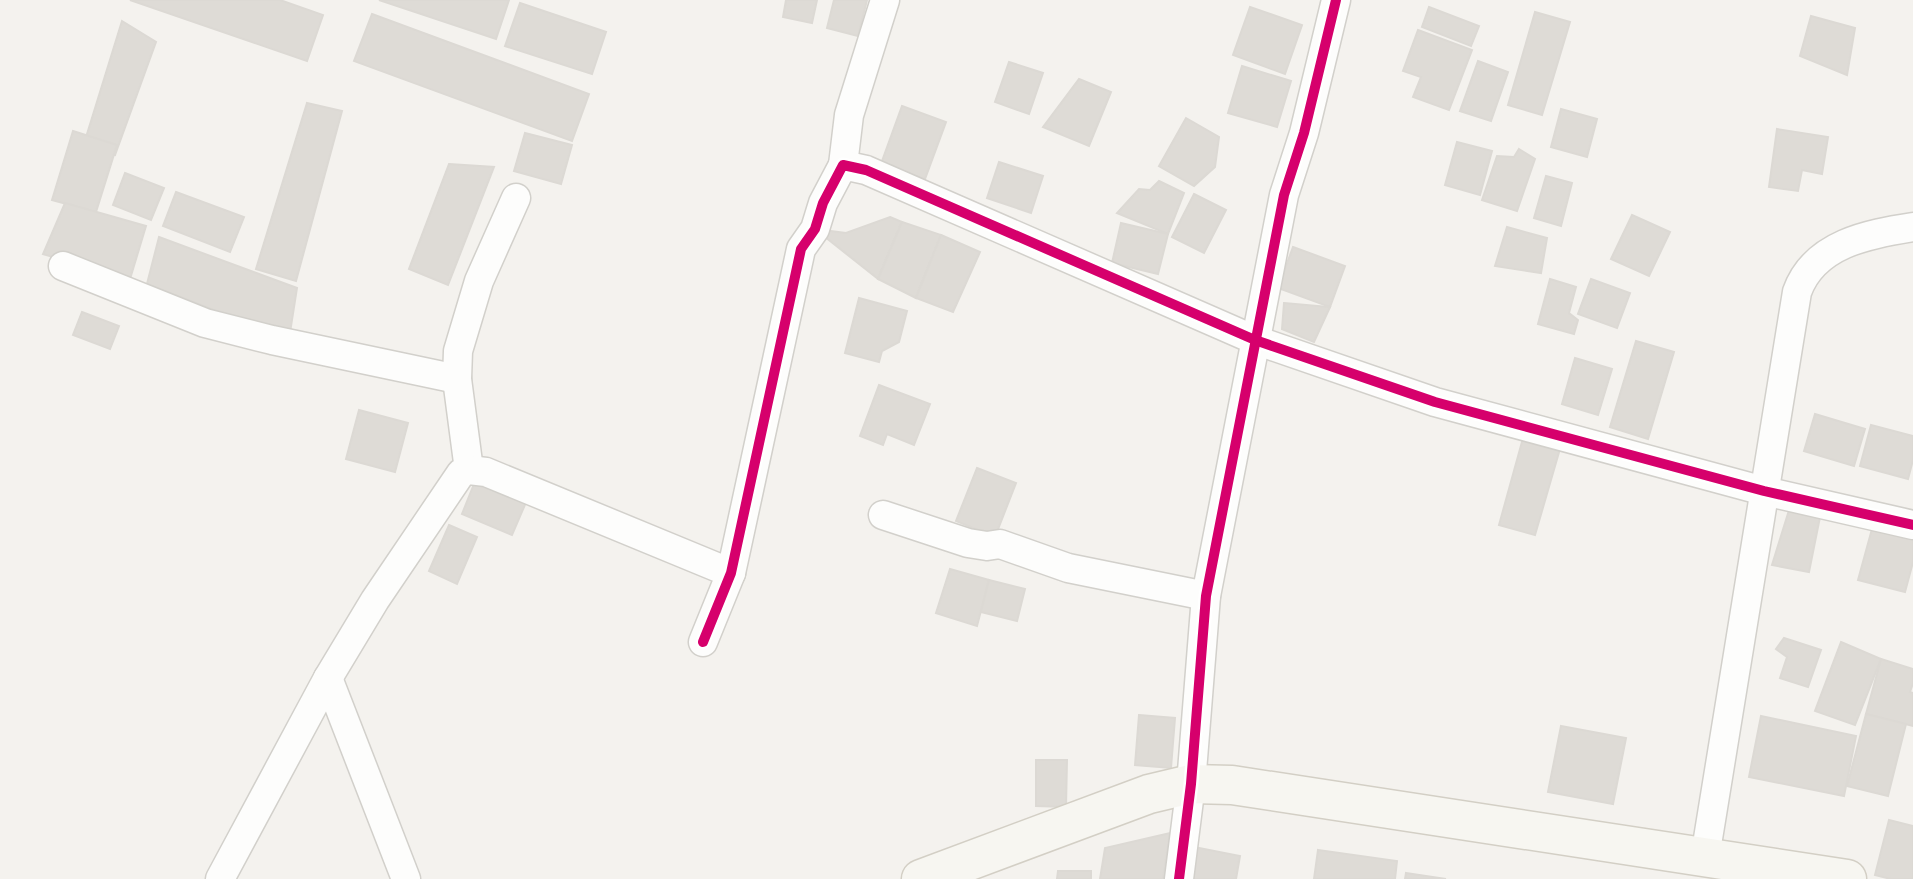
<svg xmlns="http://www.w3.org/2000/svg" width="1913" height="879" viewBox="0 0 1913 879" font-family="Karla,sans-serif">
	<rect width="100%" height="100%" fill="#f4f2ee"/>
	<g fill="#dedbd6" stroke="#dcd9d4" stroke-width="2">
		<polygon points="130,0 280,0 323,15 307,61"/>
		<polygon points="379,0 509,0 496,39"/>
		<polygon points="786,0 817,0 812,23 783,17"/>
		<polygon points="834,0 867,0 858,36 827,28"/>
		<polygon points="520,3 606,32 592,74 505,46"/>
		<polygon points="1250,7 1302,25 1285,74 1233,55"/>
		<polygon points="1429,7 1479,26 1471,46 1422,27"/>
		<polygon points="1535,12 1570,22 1542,115 1508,105"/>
		<polygon points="372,14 589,94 572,141 354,61"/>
		<polygon points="1811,16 1855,28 1847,75 1800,56"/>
		<polygon points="122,21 156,42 115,155 83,147"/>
		<polygon points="1418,30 1472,50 1449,110 1413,97 1421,77 1403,71"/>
		<polygon points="1478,61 1508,72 1491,121 1460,111"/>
		<polygon points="1009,62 1043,73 1029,114 995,102"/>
		<polygon points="1242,66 1291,81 1277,127 1228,113"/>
		<polygon points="1079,79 1111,92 1089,146 1043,127"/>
		<polygon points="307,103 342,111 296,281 256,269"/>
		<polygon points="902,106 946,122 925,179 881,164"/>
		<polygon points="1561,109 1597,119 1587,157 1551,147"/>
		<polygon points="1186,118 1219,137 1215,167 1194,186 1159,166"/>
		<polygon points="1777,129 1828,137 1822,174 1802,170 1798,191 1769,187"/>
		<polygon points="73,131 117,145 96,212 52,200"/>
		<polygon points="525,133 572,145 561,184 514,171"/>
		<polygon points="1457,142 1492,151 1480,195 1445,185"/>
		<polygon points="1519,149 1535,159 1517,211 1482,200 1497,156 1514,157"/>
		<polygon points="999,162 1043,176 1031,213 987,198"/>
		<polygon points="449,164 494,167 448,285 409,269"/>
		<polygon points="125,173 164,188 151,220 113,205"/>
		<polygon points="1546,176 1572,183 1561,226 1534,218"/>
		<polygon points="1159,181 1184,193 1168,234 1117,213 1139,189 1150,190"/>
		<polygon points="176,192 244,217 230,252 163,226"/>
		<polygon points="1194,194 1226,210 1204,253 1172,237"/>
		<polygon points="65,203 146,226 130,279 43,254"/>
		<polygon points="1632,215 1670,232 1649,276 1611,259"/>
		<polygon points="890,217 902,222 878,279 815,229 846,233"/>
		<polygon points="902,222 941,235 916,298 878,279"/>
		<polygon points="1121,223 1168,234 1158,274 1112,263"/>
		<polygon points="1507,227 1547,238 1541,273 1495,266"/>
		<polygon points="941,235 980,252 953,312 916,298"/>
		<polygon points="159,237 297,288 289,339 147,284"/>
		<polygon points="1293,247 1345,266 1330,307 1278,288"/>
		<polygon points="1550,279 1576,287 1569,313 1578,320 1574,334 1538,324"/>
		<polygon points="1591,279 1630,293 1617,328 1578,314"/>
		<polygon points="859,298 907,311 899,342 882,351 879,362 845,353"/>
		<polygon points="1284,303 1330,307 1314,342 1282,329"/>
		<polygon points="82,312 119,326 110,349 73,335"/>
		<polygon points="1636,341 1674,352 1648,439 1610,427"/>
		<polygon points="1575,358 1612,369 1598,415 1562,404"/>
		<polygon points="879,385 930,404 914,445 887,434 883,445 860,436"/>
		<polygon points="359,410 408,423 395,472 346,459"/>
		<polygon points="1815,414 1865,429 1854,466 1804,451"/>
		<polygon points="1871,425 1913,436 1913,460 1908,479 1860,466"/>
		<polygon points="1525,431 1562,442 1535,535 1499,525"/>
		<polygon points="977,468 1016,483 995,537 956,521"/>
		<polygon points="476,479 527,500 512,535 462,514"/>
		<polygon points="1790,507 1821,512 1809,572 1772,565"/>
		<polygon points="449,525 477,537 457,584 429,571"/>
		<polygon points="1872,529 1913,540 1913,562 1905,592 1858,580"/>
		<polygon points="950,569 989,580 977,626 936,613"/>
		<polygon points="989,580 1025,589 1017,621 981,612"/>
		<polygon points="1784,638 1821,650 1808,687 1780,678 1787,657 1776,649"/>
		<polygon points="1841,642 1881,659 1855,725 1815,711"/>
		<polygon points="1881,659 1913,669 1913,683 1910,692 1913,693 1913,726 1866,714"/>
		<polygon points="1866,714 1906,724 1888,796 1847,786"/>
		<polygon points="1139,715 1175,718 1171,768 1135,765"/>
		<polygon points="1761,716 1856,736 1844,796 1749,777"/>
		<polygon points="1561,726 1626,738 1613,804 1548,792"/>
		<polygon points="1036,760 1067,760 1066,807 1036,806"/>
		<polygon points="1889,820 1913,826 1913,879 1891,879 1875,875"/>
		<polygon points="1170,833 1163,879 1100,879 1105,848"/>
		<polygon points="1194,847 1240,856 1236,879 1188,879"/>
		<polygon points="1318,850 1397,861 1395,879 1314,879"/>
		<polygon points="1058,871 1091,871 1091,879 1057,879"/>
		<polygon points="1406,873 1446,879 1405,879"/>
	</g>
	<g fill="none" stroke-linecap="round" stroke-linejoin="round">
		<g stroke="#d2d0cb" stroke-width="31">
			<g id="street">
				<polyline points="843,165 849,115 885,0"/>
				<polyline points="63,266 205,323 272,340 457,379"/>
				<polyline points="469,470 457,379 458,351 479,281 516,198"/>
				<polyline points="883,515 968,543 987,546 1000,544 1068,568 1206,596"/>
				<polyline points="703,642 731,573 801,249 815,229 823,203 843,165 866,170 1255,340 1435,402 1764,491 1913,525"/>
				<polyline points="328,678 406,879"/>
				<path d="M1705,857L1797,292C1814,244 1868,234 1913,227"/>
				<polyline points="220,879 328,678 375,600 461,473 469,470 486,472 731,573"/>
				<polyline points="1179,879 1191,784 1206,596 1284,195 1304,133 1336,0"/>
			</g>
		</g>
		<g stroke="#d3cfc5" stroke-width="41">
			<polyline id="secondary" points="921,879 1149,794 1191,784 1232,785 1847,879"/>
		</g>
		<use href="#street" stroke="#fdfdfc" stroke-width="28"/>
		<use href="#secondary" stroke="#f7f6f1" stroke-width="38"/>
		<g stroke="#fff" stroke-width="15">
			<g id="cycleway">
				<polyline points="703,642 731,573 801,249 815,229 823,203 843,165 866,170 1255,340 1435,402 1764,491 1913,525"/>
				<polyline points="1179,879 1191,784 1206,596 1284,195 1304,133 1336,0"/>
			</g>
		</g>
		<use href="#cycleway" stroke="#d6006c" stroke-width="10"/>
	</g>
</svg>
